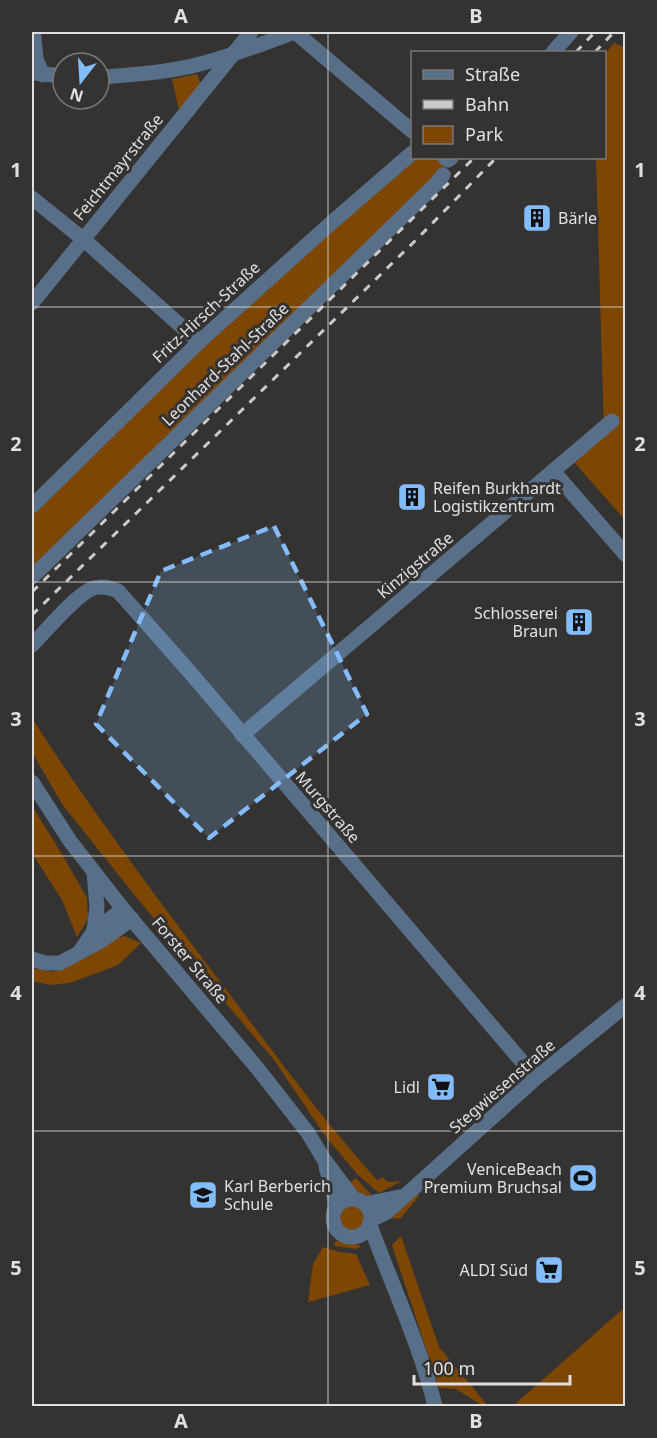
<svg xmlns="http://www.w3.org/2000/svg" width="657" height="1438" viewBox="0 0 657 1438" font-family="'Noto Sans',sans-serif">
	<rect width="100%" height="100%" fill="#353331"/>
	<g fill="#7d4703">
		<polygon points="614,43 626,48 625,520 573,461 604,432 596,158 604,158 605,54"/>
		<polygon points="197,74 202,87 180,115 172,79"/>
		<polygon points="413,158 435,158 452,173 32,573 32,512 204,347"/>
		<path d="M32,718C91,811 158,899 225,988C274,1053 322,1119 377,1180L382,1177L388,1182L402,1181L379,1193L358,1175L326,1137L274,1060L140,902L62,804L32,752Z"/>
		<polygon points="32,806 63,856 87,898 88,919 77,937 62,900 32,853"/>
		<polygon points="124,936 141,943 118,965 70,983 51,985 32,981 32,968 54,972 89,956 109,940"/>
		<path d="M356,1178L372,1196C362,1196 356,1190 348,1184Z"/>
		<polygon points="417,1194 419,1196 401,1218 394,1219 391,1214"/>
		<circle cx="352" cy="1218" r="12"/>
		<polygon points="401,1236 439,1347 488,1406 483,1406 456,1389 439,1388 392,1245"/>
		<polygon points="342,1238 361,1246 357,1249 334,1246 335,1242"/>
		<polygon points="323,1247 340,1252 356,1254 370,1285 308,1302 313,1264"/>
		<polygon points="625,1307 625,1406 513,1406"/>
	</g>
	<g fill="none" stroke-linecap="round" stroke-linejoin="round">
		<g stroke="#586f89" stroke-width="15">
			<polyline points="295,32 412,131"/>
			<polyline points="34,37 36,59 43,75"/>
			<polyline points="553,52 571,32"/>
			<polyline points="34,73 63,76"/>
			<path d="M99,77C130,75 161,73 192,66C227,58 261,44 295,32"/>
			<polyline points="445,158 448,160 451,158"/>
			<polyline points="32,198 83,239 199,342"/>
			<polyline points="32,303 251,32"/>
			<polyline points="553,471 626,555"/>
			<polyline points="32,506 199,342 330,224 412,153"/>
			<polyline points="32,577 436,184 443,175"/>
			<path d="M32,645C46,631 74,597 91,589C100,585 109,587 118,591L188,670L536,1078"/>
			<polyline points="242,735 612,421"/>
			<polyline points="32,782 70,841 123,909 258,1069 308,1133 323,1158 353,1198"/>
			<polyline points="94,931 97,907 94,872"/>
			<polyline points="81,950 94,931 123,909"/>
			<polyline points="32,959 45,963 60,963 101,941 132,919"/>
			<polyline points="326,1167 337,1206"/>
			<circle cx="352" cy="1218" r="19"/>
			<polyline points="365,1204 404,1196"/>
			<polyline points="371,1220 387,1212 536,1078 626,1005"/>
			<path d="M370,1225C392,1286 420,1344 435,1406"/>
		</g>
		<g stroke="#cbcac8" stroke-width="3" stroke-dasharray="8 8" stroke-linecap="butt">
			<polyline points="576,52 595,32"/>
			<polyline points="595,52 614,32"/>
			<polyline points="32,592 474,158"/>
			<polyline points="32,615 417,239 496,158"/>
		</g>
	</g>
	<path fill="#83bcfb" fill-opacity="0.2" stroke="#83bcfb" stroke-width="4.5" stroke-dasharray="12 8" stroke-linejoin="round" d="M274,526L367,714L209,838L96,724L161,571Z"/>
	<path fill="none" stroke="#e1e0de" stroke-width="1.5" stroke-opacity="0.55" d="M328,32V1406M32,307H626M32,582H626M32,856H626M32,1131H626"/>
	<defs>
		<g id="building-square" transform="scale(1.5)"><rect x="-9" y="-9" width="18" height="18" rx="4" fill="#83bcfb" stroke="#353331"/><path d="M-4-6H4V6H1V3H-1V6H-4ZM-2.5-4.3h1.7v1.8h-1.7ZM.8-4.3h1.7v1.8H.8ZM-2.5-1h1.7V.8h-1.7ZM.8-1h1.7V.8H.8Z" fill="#111"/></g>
		<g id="supermarket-square" transform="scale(1.5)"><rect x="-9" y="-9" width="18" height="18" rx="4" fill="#83bcfb" stroke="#353331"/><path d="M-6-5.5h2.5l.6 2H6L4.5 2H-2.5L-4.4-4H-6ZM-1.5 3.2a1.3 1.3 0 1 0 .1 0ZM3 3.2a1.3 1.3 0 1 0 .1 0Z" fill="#111"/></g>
		<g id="stadium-square" transform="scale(1.5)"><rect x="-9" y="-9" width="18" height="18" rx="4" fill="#83bcfb" stroke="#353331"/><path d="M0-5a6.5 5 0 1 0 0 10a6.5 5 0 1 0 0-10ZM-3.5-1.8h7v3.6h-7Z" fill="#111"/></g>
		<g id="school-square" transform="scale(1.5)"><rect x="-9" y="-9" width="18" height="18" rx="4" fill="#83bcfb" stroke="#353331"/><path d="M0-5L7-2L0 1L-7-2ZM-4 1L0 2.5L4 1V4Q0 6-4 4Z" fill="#111"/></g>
	</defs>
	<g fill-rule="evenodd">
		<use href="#building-square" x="537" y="218"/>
		<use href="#building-square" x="412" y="497"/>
		<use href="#building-square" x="579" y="622"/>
		<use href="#supermarket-square" x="441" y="1087"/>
		<use href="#stadium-square" x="583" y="1178"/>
		<use href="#school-square" x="203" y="1195"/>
		<use href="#supermarket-square" x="549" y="1270"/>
	</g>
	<g text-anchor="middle" stroke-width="6" stroke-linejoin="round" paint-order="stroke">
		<g font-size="16" fill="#e1e0de" stroke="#353331">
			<text transform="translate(118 167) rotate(-51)" y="6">Feichtmayrstraße</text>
			<text transform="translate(206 312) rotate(-43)" y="6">Fritz-Hirsch-Straße</text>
			<text transform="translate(225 364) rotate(-44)" y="6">Leonhard-Stahl-Straße</text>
			<text transform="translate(415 565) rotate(-40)" y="6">Kinzigstraße</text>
			<text transform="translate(328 807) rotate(49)" y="6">Murgstraße</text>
			<text transform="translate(190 960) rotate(50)" y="6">Forster Straße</text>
			<text transform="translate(502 1086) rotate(-41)" y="6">Stegwiesenstraße</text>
		</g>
		<g font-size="16" fill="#e1e0de" stroke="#353331" text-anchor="end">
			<text x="558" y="224" text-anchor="start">Bärle</text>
			<text x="433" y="494" text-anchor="start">Reifen Burkhardt<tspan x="433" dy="18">Logistikzentrum</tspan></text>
			<text x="558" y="619">Schlosserei<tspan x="558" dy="18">Braun</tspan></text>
			<text x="420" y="1093">Lidl</text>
			<text x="562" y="1175">VeniceBeach<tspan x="562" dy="18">Premium Bruchsal</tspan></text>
			<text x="224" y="1192" text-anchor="start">Karl Berberich<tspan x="224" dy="18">Schule</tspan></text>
			<text x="528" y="1276">ALDI Süd</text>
		</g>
	</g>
	<rect width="657" height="1438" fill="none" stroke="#353331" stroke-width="66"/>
	<rect x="411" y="51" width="195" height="108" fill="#353331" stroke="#7a7876" stroke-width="1.5"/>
	<rect x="423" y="70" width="30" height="9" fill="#586f89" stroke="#7a7876" stroke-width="1.5"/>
	<text x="465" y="81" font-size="18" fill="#e1e0de">Straße</text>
	<rect x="423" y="100" width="30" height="9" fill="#cbcac8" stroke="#7a7876" stroke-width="1.5"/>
	<text x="465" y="111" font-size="18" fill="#e1e0de">Bahn</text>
	<rect x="423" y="126" width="30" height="18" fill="#7d4703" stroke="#7a7876" stroke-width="1.5"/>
	<text x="465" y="141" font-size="18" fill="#e1e0de">Park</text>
	<g transform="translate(81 81) rotate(197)"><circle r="28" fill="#353331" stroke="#7a7876" stroke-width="1.5"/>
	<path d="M0-4.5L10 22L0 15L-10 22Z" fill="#83bcfb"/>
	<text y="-9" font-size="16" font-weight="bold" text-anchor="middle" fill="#e1e0de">N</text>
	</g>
	<path d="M414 1375v9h156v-9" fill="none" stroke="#e1e0de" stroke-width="3"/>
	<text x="423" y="1375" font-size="18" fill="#e1e0de" stroke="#353331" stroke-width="4.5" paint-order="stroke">100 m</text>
	<rect x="33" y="33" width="591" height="1372" fill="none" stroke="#e1e0de" stroke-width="2"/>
	<g font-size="20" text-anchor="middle" font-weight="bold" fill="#e1e0de">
		<text x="181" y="23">A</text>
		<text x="476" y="23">B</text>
		<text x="16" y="177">1</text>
		<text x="640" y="177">1</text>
		<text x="16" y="451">2</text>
		<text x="640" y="451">2</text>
		<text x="16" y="726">3</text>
		<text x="640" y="726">3</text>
		<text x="16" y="1000">4</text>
		<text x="640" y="1000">4</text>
		<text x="16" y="1275">5</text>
		<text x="640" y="1275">5</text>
		<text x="181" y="1428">A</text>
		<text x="476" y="1428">B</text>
	</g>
</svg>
